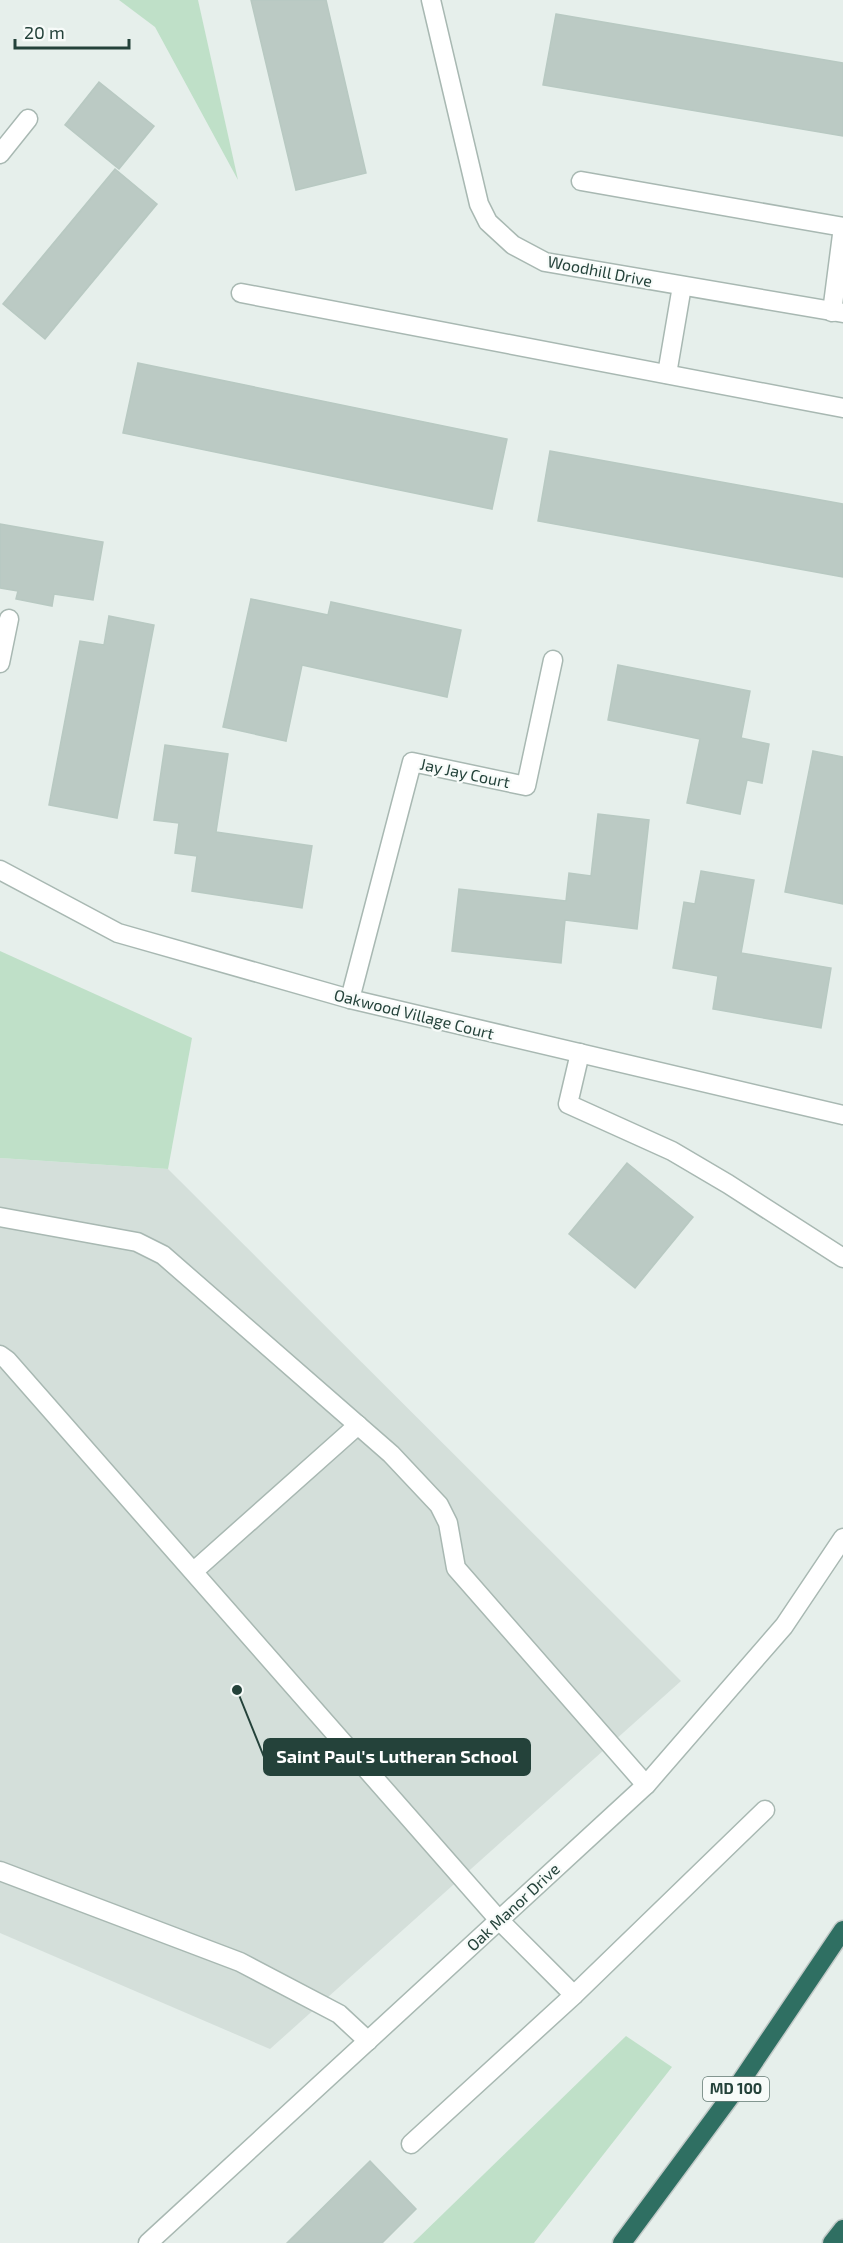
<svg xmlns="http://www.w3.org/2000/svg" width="843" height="2243" viewBox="0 0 843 2243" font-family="'Exo 2',sans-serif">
	<rect width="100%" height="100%" fill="#e6efeb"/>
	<polygon fill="#d4dfda" points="0,1158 168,1169 681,1681 270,2049 0,1933"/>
	<g fill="#bfe0c8">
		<polygon points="119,0 198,0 238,180 155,27"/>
		<polygon points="0,951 192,1038 168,1169 0,1158"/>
		<polygon points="626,2036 672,2067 534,2243 413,2243"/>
	</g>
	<g fill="#bbcac4" stroke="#b8c9c2" stroke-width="1.5">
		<polygon points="251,0 326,0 366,173 296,190"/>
		<polygon points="556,14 843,63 843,136 543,85"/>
		<polygon points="99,82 154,126 119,169 65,125"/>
		<polygon points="115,169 157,204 45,339 3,304"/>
		<polygon points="138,363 507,439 492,509 123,433"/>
		<polygon points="550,451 843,504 843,577 538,521"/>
		<polygon points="0,524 103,542 93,600 54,594 52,606 16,599 18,591 0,588"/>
		<polygon points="251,599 328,615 331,602 461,630 447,697 302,665 286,741 223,727"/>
		<polygon points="109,616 154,625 117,818 49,805 80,641 104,645"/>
		<polygon points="618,665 750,691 741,738 769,744 762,783 747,780 740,814 687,803 700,739 608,720"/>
		<polygon points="165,745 228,754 216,832 312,846 302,908 192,891 197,856 175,853 179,823 154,820"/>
		<polygon points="813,751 843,757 843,904 785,892"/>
		<polygon points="598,814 649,820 637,929 565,920 561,963 452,951 459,889 566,901 569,873 591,876"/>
		<polygon points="701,871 754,880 741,953 831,968 821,1028 713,1009 718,976 673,968 684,902 695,904"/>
		<polygon points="627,1163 693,1217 635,1288 569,1234"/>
		<polygon points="370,2161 416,2209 382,2243 287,2243"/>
	</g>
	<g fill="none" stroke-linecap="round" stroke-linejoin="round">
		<g stroke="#a8b8b2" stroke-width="21">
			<g id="minor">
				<polyline points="431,0 479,204 488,222 513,245 545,262 843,313"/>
				<polyline points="0,154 28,119"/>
				<polyline points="581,181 843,227"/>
				<polyline points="241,293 843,408"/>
				<polyline points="832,312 843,227"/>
				<polyline points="667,374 682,286"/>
				<polyline points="0,663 9,619"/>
				<polyline points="0,870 118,933 350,999 843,1115"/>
				<polyline points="350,999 412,762 526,786 553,660"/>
				<polyline points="580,1053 568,1104 672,1151 728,1184 843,1258"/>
				<polyline points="0,1217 137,1242 163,1255 391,1454 439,1505 448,1523 456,1568 646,1785"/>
				<polyline points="0,1355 7,1360 499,1920 574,1995"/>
				<polyline points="194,1571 358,1425"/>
				<polyline points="0,1871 240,1962 339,2014 368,2041"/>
				<polyline points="411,2144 574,1995 765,1810"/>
				<polyline points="148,2243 646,1785 784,1626 843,1538"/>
			</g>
		</g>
		<g stroke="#c2cac8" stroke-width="21">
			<g id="highway">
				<polyline points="622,2243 733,2093 843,1930"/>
				<polyline points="832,2243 843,2229"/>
			</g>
		</g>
		<use href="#minor" stroke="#fff" stroke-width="18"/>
		<use href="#highway" stroke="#2f6f62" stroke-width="18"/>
	</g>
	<g text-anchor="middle" stroke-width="4.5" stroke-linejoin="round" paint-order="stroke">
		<rect fill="#f7fbf9" stroke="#637a73" stroke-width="1.5" x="703" y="2077" width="66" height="24" rx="4.5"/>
		<g font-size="15" font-weight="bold" fill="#24423a">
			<text x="736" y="2094">MD 100</text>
		</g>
		<g font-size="16" fill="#24423a" stroke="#f7fbf9">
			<text transform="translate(600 271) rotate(11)" y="6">Woodhill Drive</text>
			<text transform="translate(465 773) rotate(12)" y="6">Jay Jay Court</text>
			<text transform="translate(414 1014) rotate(14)" y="6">Oakwood Village Court</text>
			<text transform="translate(513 1907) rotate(-43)" y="6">Oak Manor Drive</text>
		</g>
	</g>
	<path fill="none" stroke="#24423a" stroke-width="2" d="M237 1690L264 1757"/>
	<circle fill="#24423a" stroke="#f7fbf9" stroke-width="2" cx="237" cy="1690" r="6"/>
	<rect fill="#24423a" stroke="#24423a" stroke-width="2" x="264" y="1739" width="266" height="36" rx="6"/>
	<g font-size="18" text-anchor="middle" font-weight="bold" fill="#fff">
		<text x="397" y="1763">Saint Paul's Lutheran School</text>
	</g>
	<path d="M15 39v9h114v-9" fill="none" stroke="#24423a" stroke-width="3"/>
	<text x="24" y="39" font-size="18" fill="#24423a" stroke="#f7fbf9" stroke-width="4.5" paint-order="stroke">20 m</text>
</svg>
